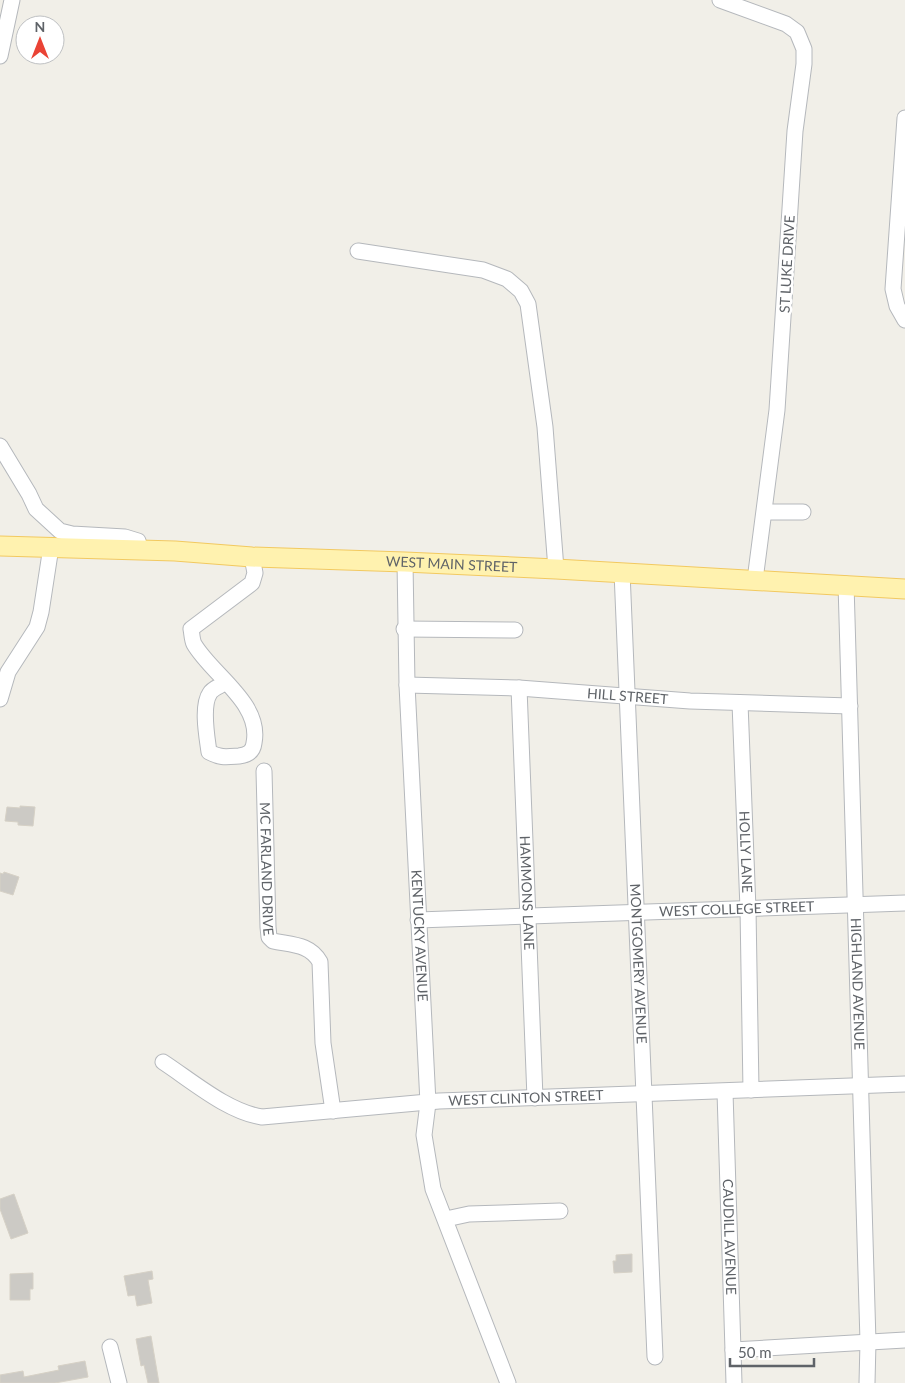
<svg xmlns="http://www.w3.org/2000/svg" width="905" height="1383" viewBox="0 0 905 1383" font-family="Lato,sans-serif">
	<rect width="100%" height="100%" fill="#f1efe8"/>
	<g fill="#cccac5" stroke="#d6d1c6">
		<polygon points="20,806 35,807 33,826 18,825 18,822 5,821 7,807 20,808"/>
		<polygon points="4,872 19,877 13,895 0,891 0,873 3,874"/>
		<polygon points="14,1194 28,1233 11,1239 0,1209 0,1199"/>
		<polygon points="632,1254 632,1272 614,1273 613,1261 616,1261 616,1255"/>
		<polygon points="152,1271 153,1279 148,1280 152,1303 137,1306 135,1295 128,1296 124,1276"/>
		<polygon points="33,1273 33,1289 30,1289 30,1300 10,1300 10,1274"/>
		<polygon points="151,1336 159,1383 148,1383 144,1365 141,1366 136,1339"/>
		<polygon points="85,1361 88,1377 55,1383 0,1383 0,1375 23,1371 24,1377 59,1370 58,1366"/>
	</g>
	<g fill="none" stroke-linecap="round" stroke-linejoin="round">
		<g stroke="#b5b8bc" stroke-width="17">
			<g id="minor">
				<polyline points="720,0 786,24 797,32 804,49 804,64 795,131 777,410 755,580"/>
				<polyline points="0,56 12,0"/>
				<polyline points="905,118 893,289 897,306 905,320"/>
				<polyline points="358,251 483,270 507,279 521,291 528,304 545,427 556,569"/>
				<polyline points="0,446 29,494 36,509 60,531 72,534 125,537 138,541 141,551"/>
				<polyline points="765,512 803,512"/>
				<path id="s1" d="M405,562L407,685L428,1103L424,1135L433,1189L508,1383"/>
				<path id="s2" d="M622,572L655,1357"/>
				<path id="s3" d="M846,584L868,1342L867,1383"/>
				<polyline points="404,629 515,630"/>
				<path d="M226,682C221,686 213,688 210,693C201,706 207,737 209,752C221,758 225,757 239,756C247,755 253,752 254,743C262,703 212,675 194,644C192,640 192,634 191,629L252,583L255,573L252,557"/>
				<path id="s4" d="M407,685L519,688L690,701L850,706"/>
				<path id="s5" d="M519,688L535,1098"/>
				<polyline points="0,699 8,672 37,627 41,612 51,547"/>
				<path id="s6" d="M740,703L748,909L751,1090"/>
				<path id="s7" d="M264,771L268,927L269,937L273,941C292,945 310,944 320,962L323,1043L333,1111"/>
				<path id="s8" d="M418,920L905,903"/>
				<path id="s9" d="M163,1062C192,1081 228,1112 262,1117L439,1101L905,1084"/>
				<path id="s10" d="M725,1092L734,1383"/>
				<polyline points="446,1219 469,1214 560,1211"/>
				<polyline points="110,1347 119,1383"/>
				<polyline points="733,1350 905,1340"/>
			</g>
		</g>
		<g stroke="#f2c960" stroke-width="21">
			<g id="major">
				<path id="s11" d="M0,546L175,551L252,557L405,562L556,569L905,589"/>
			</g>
		</g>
		<use href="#minor" stroke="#fff" stroke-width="15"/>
		<use href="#major" stroke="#fff2af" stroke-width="19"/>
	</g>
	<g text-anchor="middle" stroke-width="5" stroke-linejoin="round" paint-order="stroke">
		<g font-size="14" fill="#5f6368" stroke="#fff">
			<text transform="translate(787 264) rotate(-87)" y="5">ST LUKE DRIVE</text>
			<text dy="5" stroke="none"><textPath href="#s11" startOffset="452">WEST MAIN STREET</textPath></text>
			<text dy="5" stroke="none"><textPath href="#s4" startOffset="221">HILL STREET</textPath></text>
			<text dy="5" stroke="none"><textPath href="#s6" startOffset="149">HOLLY LANE</textPath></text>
			<text dy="5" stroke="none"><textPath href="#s7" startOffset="98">MC FARLAND DRIVE</textPath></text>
			<text dy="5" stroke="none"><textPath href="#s5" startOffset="205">HAMMONS LANE</textPath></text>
			<text dy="5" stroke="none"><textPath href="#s8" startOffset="319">WEST COLLEGE STREET</textPath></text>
			<text dy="5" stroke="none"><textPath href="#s1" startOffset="374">KENTUCKY AVENUE</textPath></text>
			<text dy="5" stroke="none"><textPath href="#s2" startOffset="392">MONTGOMERY AVENUE</textPath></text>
			<text dy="5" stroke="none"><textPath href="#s3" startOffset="400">HIGHLAND AVENUE</textPath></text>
			<text dy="5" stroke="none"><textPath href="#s9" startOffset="379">WEST CLINTON STREET</textPath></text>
			<text dy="5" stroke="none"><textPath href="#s10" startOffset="145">CAUDILL AVENUE</textPath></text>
		</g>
	</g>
	<g transform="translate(40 40)"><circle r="24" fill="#ffffff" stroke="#bfc1c3"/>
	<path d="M0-4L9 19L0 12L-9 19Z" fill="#ea4335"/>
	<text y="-8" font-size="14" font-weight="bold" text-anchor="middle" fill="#5f6368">N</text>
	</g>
	<path d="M730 1358v8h84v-8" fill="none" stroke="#5f6368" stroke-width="2.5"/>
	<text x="738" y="1358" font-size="15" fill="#5f6368" stroke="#ffffff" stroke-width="4" paint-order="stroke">50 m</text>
</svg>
